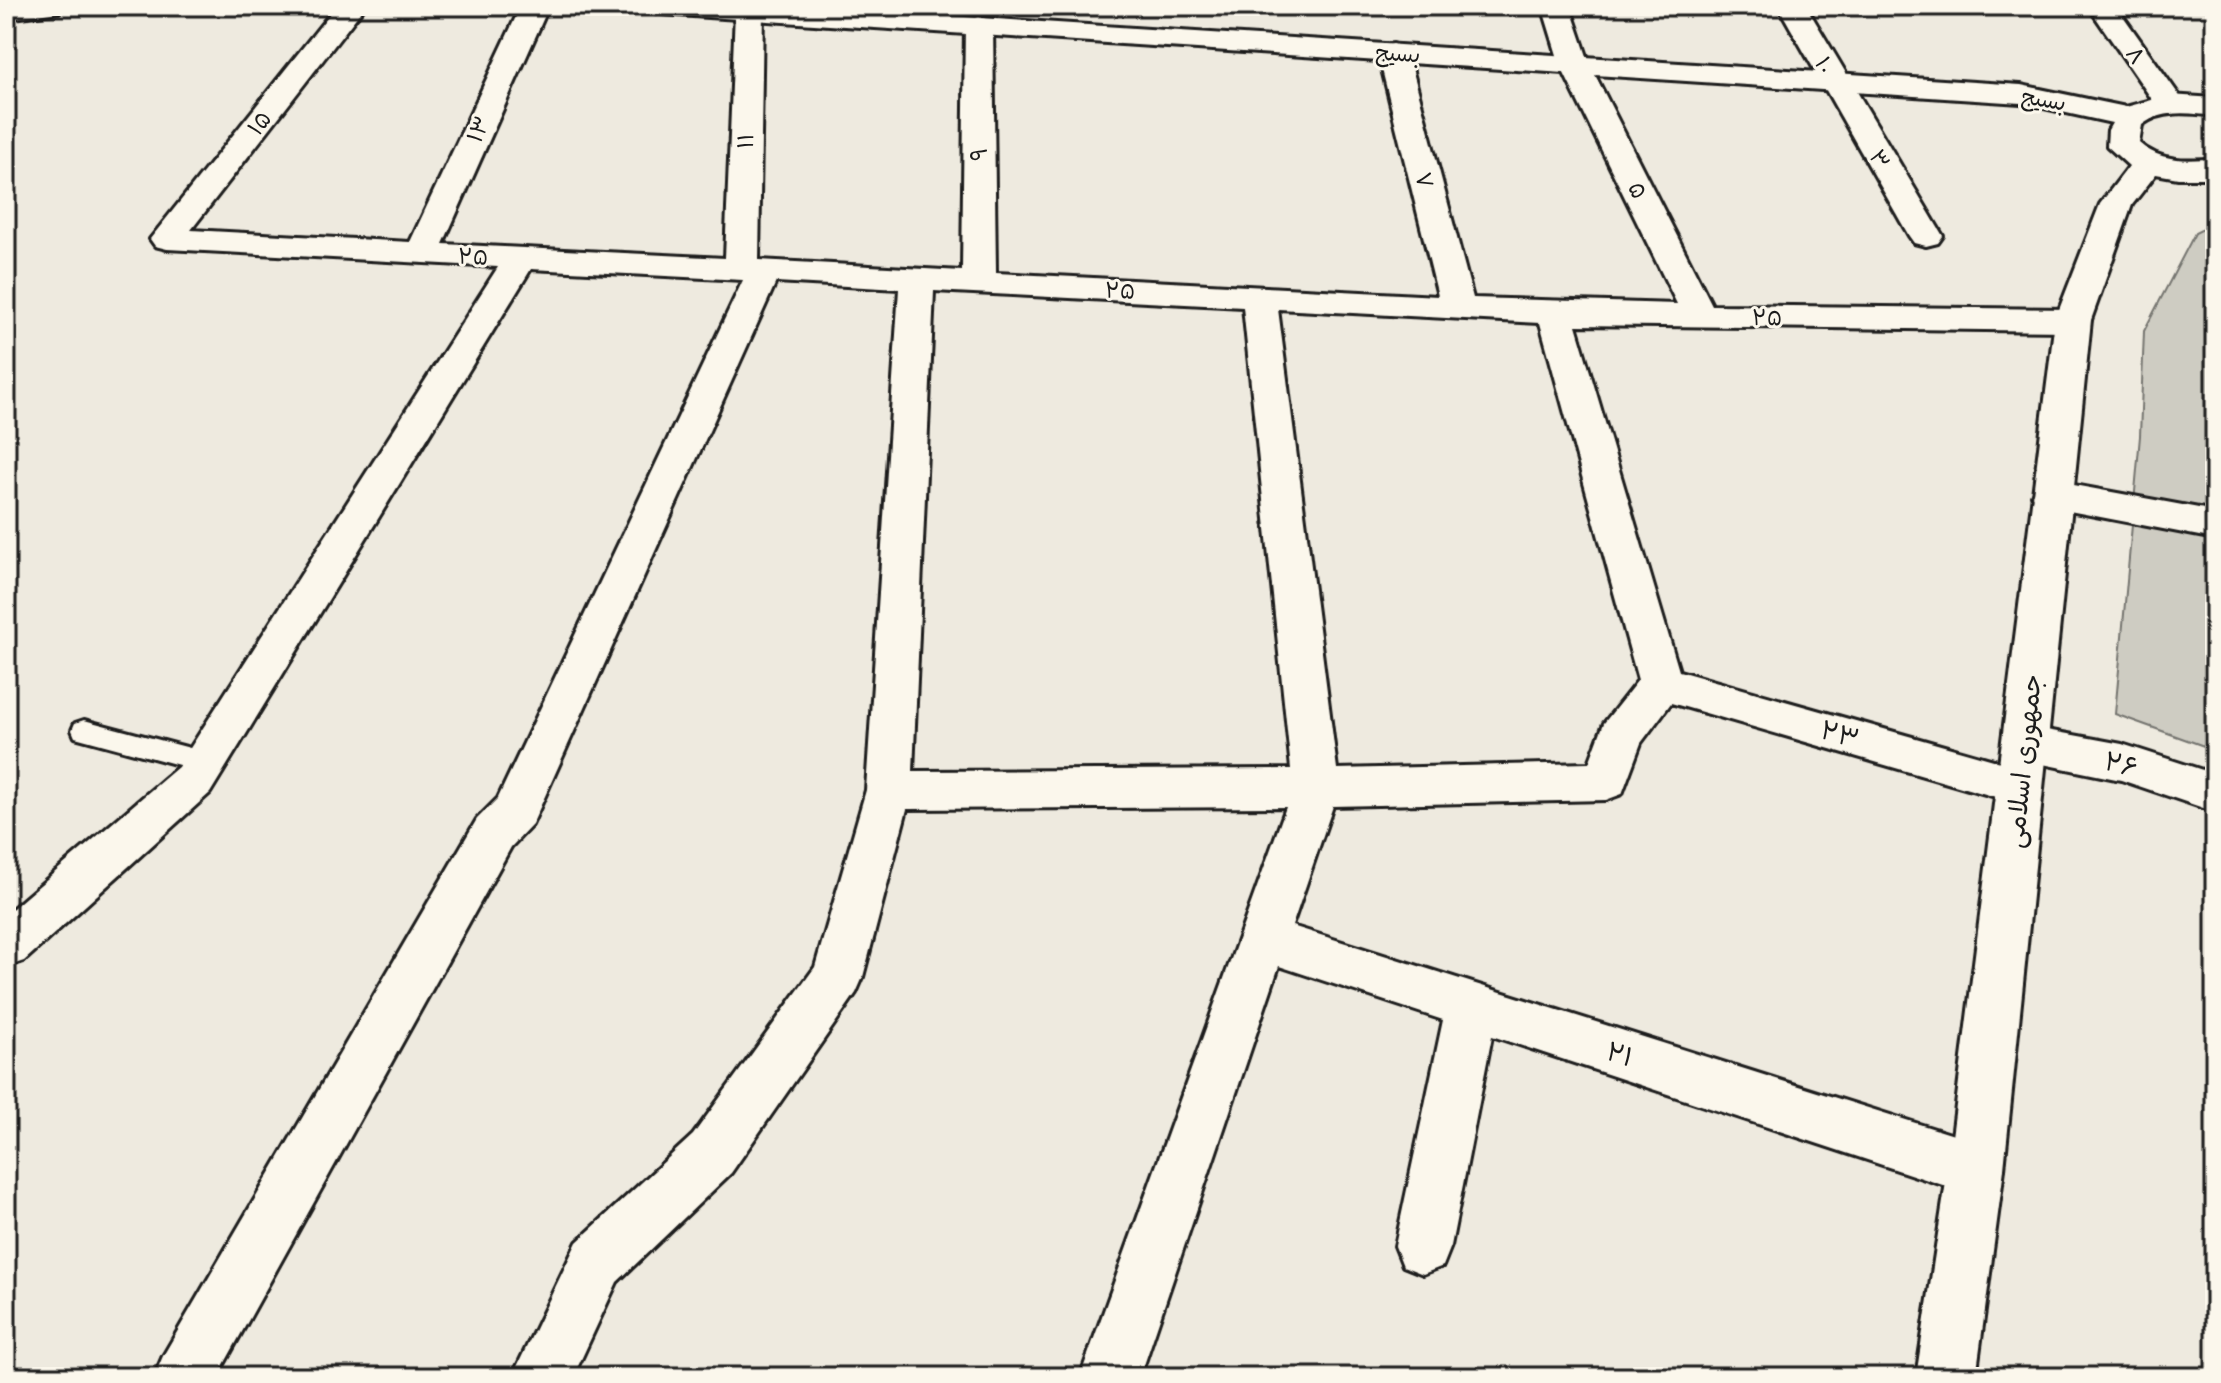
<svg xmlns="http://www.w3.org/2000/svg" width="2221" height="1383" viewBox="0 0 2221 1383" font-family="Mali,'Playpen Sans Arabic',sans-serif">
	<rect width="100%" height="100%" fill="#eeeadf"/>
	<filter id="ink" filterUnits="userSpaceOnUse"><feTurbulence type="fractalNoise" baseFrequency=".0125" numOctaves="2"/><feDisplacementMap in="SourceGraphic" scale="16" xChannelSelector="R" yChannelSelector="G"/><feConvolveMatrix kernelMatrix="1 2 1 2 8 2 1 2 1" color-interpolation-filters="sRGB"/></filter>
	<g filter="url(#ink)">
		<polygon fill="#ceccc2" stroke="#75746f" stroke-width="2" points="2215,223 2215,750 2115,714 2140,436 2144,331 2195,233"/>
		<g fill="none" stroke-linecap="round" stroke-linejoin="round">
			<g stroke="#1c1c1c" stroke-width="6">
				<polygon id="service" points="84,720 205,752 214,755 217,762 214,769 205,772 75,737 72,730 75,723"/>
			</g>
			<g stroke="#1c1c1c" stroke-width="6">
				<g id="minor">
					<path d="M336,6H365L191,230L410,242L521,6H549L443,244L725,258L735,11L738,6H760L763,11L759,260L962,271L965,26L969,20L979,17L989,20L993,26L996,273L1438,296L1378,53L1383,47L1393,44L1403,47L1408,53L1473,298L1677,304L1560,65L1542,6H1570L1590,65L1712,305L2073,309L2085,312L2091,320L2085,328L2073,331L1576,325L1679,671L2036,772L2043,785L2036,798L2020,804L1671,703L1641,743L1622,794L1606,800L1333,806L1292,926L1976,1142L1995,1150L2004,1169L1995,1188L1976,1196L1492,1036L1451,1246L1443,1266L1423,1274L1403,1266L1395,1246L1443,1020L1279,966L1140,1377H1080L1286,807L907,809L863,977L856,993L731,1173L617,1282L573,1377H512L577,1242L693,1135L815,967L866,790L899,289L776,282L532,825L511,847L217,1377H154L163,1356L477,819L498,798L743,280L531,269L210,793L24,961L6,967V914L178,767L498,267L167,249L155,246L150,239ZM934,291L1243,307L1291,769L913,771ZM1278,309L1540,323L1638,680L1604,723L1589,763L1337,769Z"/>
					<polygon points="1778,6 1806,6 1943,236 1938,243 1926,246 1914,243 1909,236"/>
					<polygon points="2088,6 2116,6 2186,105 2182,111 2171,114 2160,111"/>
					<polygon points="2052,481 2215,511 2215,539 2038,505 2032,495 2038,485"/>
					<polygon points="2025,726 2122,744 2215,774 2215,812 2121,780 2009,757 2002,744 2009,731"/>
				</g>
			</g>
			<g stroke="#1c1c1c" stroke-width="6">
				<g id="tertiary">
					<polygon points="6,6 63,6 59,12 6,19"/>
					<path d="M648,6H793L2021,85L2126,107L2170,95L2215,98V116C2190,113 2162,109 2142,125L2139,143C2160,162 2188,161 2215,158V178H2178L2156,174L2132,205L2091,320L2004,1169L1976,1377H1916L1948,1169L2055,320L2100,204L2129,166L2107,146L2108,130L2112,123L2021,103L662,14L652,12Z"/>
				</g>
			</g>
			<use href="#service" fill="#fbf7ec" fill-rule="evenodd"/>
			<use href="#minor" fill="#fbf7ec" fill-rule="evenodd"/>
			<use href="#tertiary" fill="#fbf7ec" fill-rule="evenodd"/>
		</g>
	</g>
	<g text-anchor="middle" stroke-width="6" stroke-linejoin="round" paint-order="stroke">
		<g font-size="22" fill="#1c1c1c" stroke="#fbf7ec">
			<text transform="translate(1398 53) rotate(4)" y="8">بسیج</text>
			<text transform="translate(2136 55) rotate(55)" y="8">۸</text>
			<text transform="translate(1825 65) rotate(61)" y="8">۱۰</text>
			<text transform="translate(2044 99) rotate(10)" y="8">بسیج</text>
			<text transform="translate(259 123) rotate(-52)" y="8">۱۵</text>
			<text transform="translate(478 129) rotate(-66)" y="8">۱۳</text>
			<text transform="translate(745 141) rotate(-89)" y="8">۱۱</text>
			<text transform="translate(979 154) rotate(-90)" y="8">۹</text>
			<text transform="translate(1880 159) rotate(59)" y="8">۳</text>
			<text transform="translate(1425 180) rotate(76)" y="8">۷</text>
			<text transform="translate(1638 190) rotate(64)" y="8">۵</text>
			<text transform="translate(473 256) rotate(3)" y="8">۲۵</text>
			<text transform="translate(1120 290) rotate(3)" y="8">۲۵</text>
			<text transform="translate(1767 317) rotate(1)" y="8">۲۵</text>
		</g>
		<g font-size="26" fill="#1c1c1c" stroke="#fbf7ec">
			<text transform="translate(1840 734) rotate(16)" y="9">۲۳</text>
			<text transform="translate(2023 761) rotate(-84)" y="9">جمهوری اسلامی</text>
			<text transform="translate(2121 764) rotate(14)" y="9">۲۶</text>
			<text transform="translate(1620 1054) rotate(18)" y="9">۲۱</text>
		</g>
	</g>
	<rect width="2221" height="1383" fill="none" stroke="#fbf7ec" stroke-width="32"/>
	<rect x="16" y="16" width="2189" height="1351" fill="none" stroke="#1c1c1c" stroke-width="3" filter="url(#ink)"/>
</svg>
